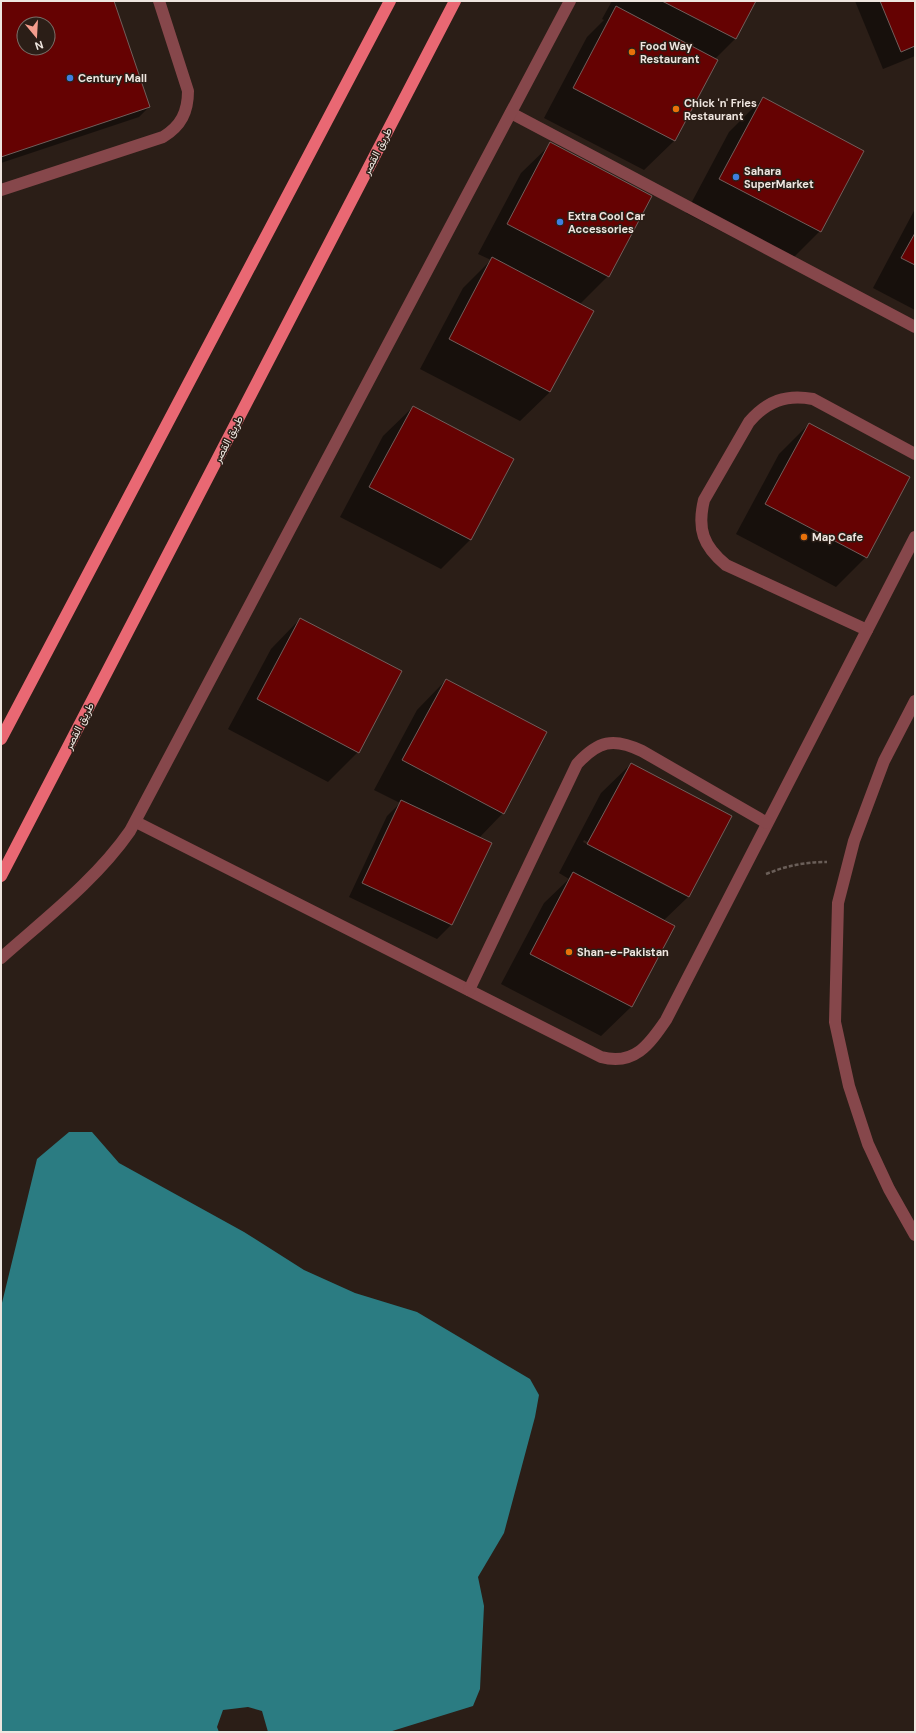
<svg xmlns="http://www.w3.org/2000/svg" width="916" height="1733" viewBox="0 0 916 1733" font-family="'DM Sans',Vazirmatn,sans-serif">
	<rect width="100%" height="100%" fill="#2b1e17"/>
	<polygon fill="#2b7c82" points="69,1132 92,1132 119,1163 244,1232 304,1270 355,1293 417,1312 530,1379 539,1395 535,1417 504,1533 478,1577 484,1606 480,1689 473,1706 389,1732 268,1732 262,1711 248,1707 223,1710 217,1727 219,1732 1,1732 1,1307 37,1159"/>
	<g fill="#0007" fill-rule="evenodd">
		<path d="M1,1H113L149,107L139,117L1,163ZM24,24H48V48H24Z"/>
		<polygon points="612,1 755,1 735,39 714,60 716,61 674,141 644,170 544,118 587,37 604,20 602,19"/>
		<polygon points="855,1 915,1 915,56 883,69"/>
		<polygon points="763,98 820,231 786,265 686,213 729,132"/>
		<polygon points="551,144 650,196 608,276 579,305 550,392 520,421 420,369 463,288 491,260 478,254 521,173"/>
		<polygon points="915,209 915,310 873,288"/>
		<polygon points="413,407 513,460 470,540 441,569 340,517 383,436"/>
		<polygon points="809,424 866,557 836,587 736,534 779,454"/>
		<polygon points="300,619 358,752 328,782 228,729 271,649"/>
		<polygon points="446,680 503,813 479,838 451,925 437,939 349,897 387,816 400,803 374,790 417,710"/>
		<path d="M631,764L731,816L688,897L663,921L673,927L631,1007L601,1036L501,984L544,903L569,879L559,873L601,793ZM584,840L679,891V893L583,842Z"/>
	</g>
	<g fill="#650202" stroke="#715e5b" fill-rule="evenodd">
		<path d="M1,1H114L150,107L1,157ZM24,24H48V48H24Z"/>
		<polygon points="662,1 756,1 736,39"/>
		<polygon points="880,1 915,1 915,46 901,52"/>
		<polygon points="616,6 718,60 675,141 573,88"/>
		<polygon points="763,97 864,151 821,232 719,179"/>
		<polygon points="550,142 652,196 609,277 507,224"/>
		<polygon points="915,233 915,265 901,258"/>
		<polygon points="492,257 594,311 550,392 449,339"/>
		<polygon points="413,406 514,459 471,540 369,487"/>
		<polygon points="809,423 910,477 867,558 765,504"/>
		<polygon points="300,618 402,671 359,753 257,699"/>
		<polygon points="446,679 547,732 504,814 402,760"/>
		<polygon points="631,763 732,816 689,897 587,844"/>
		<polygon points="401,800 492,843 452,925 362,883"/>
		<polygon points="573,872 675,926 632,1007 530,954"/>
	</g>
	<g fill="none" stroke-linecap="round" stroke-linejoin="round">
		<path stroke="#6a5e58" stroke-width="2.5" stroke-dasharray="4 2" stroke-linecap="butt" d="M766,874C786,866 804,862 827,862"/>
		<g stroke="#86474b" stroke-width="12">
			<polyline points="511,113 915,327"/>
			<path d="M1,190L163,137C181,126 188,112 188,91L159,1"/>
			<path d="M867,630L726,565C703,546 697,529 704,500L749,422C767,401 786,394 813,399L915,454"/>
			<polyline points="915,701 884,761 854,841 838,903 835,1022 849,1086 868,1144 889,1189 915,1235"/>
			<path d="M136,822L601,1057C634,1066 649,1045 666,1020L915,537"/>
			<path d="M1,958C46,918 96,880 130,831L570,1"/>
			<path d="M469,990L577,764C598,741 613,737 642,751L767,823"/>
		</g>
		<g stroke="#e96873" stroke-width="12">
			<polyline points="1,739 390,1"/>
			<polyline points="1,876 455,1"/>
		</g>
	</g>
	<g fill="#e8710a" stroke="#2b1e17" stroke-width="1.5">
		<circle cx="632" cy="52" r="4"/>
		<circle cx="676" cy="109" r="4"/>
		<circle cx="804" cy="537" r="4"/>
		<circle cx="569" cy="952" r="4"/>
	</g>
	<g fill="#3f7fe0" stroke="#2b1e17" stroke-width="1.5">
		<circle cx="70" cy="78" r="4"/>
		<circle cx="736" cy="177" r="4"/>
		<circle cx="560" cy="222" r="4"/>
	</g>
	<g text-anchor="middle" stroke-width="3" stroke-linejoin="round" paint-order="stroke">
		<g font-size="11" font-weight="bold" fill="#eee5df" stroke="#2b1e17" text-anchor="start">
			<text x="640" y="50">Food Way<tspan x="640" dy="13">Restaurant</tspan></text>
			<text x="78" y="82">Century Mall</text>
			<text x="684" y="107">Chick 'n' Fries<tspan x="684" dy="13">Restaurant</tspan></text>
			<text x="744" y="175">Sahara<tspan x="744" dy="13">SuperMarket</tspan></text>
			<text x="568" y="220">Extra Cool Car<tspan x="568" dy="13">Accessories</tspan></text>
			<text x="812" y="541">Map Cafe</text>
			<text x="577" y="956">Shan-e-Pakistan</text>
		</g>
		<g font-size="11" fill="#eee5df" stroke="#2b1e17">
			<text transform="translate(377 151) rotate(-63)" y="4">طريق القصر</text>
			<text transform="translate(228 439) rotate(-63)" y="4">طريق القصر</text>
			<text transform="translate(79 726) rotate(-63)" y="4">طريق القصر</text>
		</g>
	</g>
	<rect width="916" height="1733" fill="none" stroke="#eee5df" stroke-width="4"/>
	<g transform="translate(36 36) rotate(162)"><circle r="19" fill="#2b1e17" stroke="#796e67"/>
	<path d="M0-3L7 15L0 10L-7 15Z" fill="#f49d8d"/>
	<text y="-6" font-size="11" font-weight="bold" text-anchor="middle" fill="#eee5df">N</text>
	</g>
</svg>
